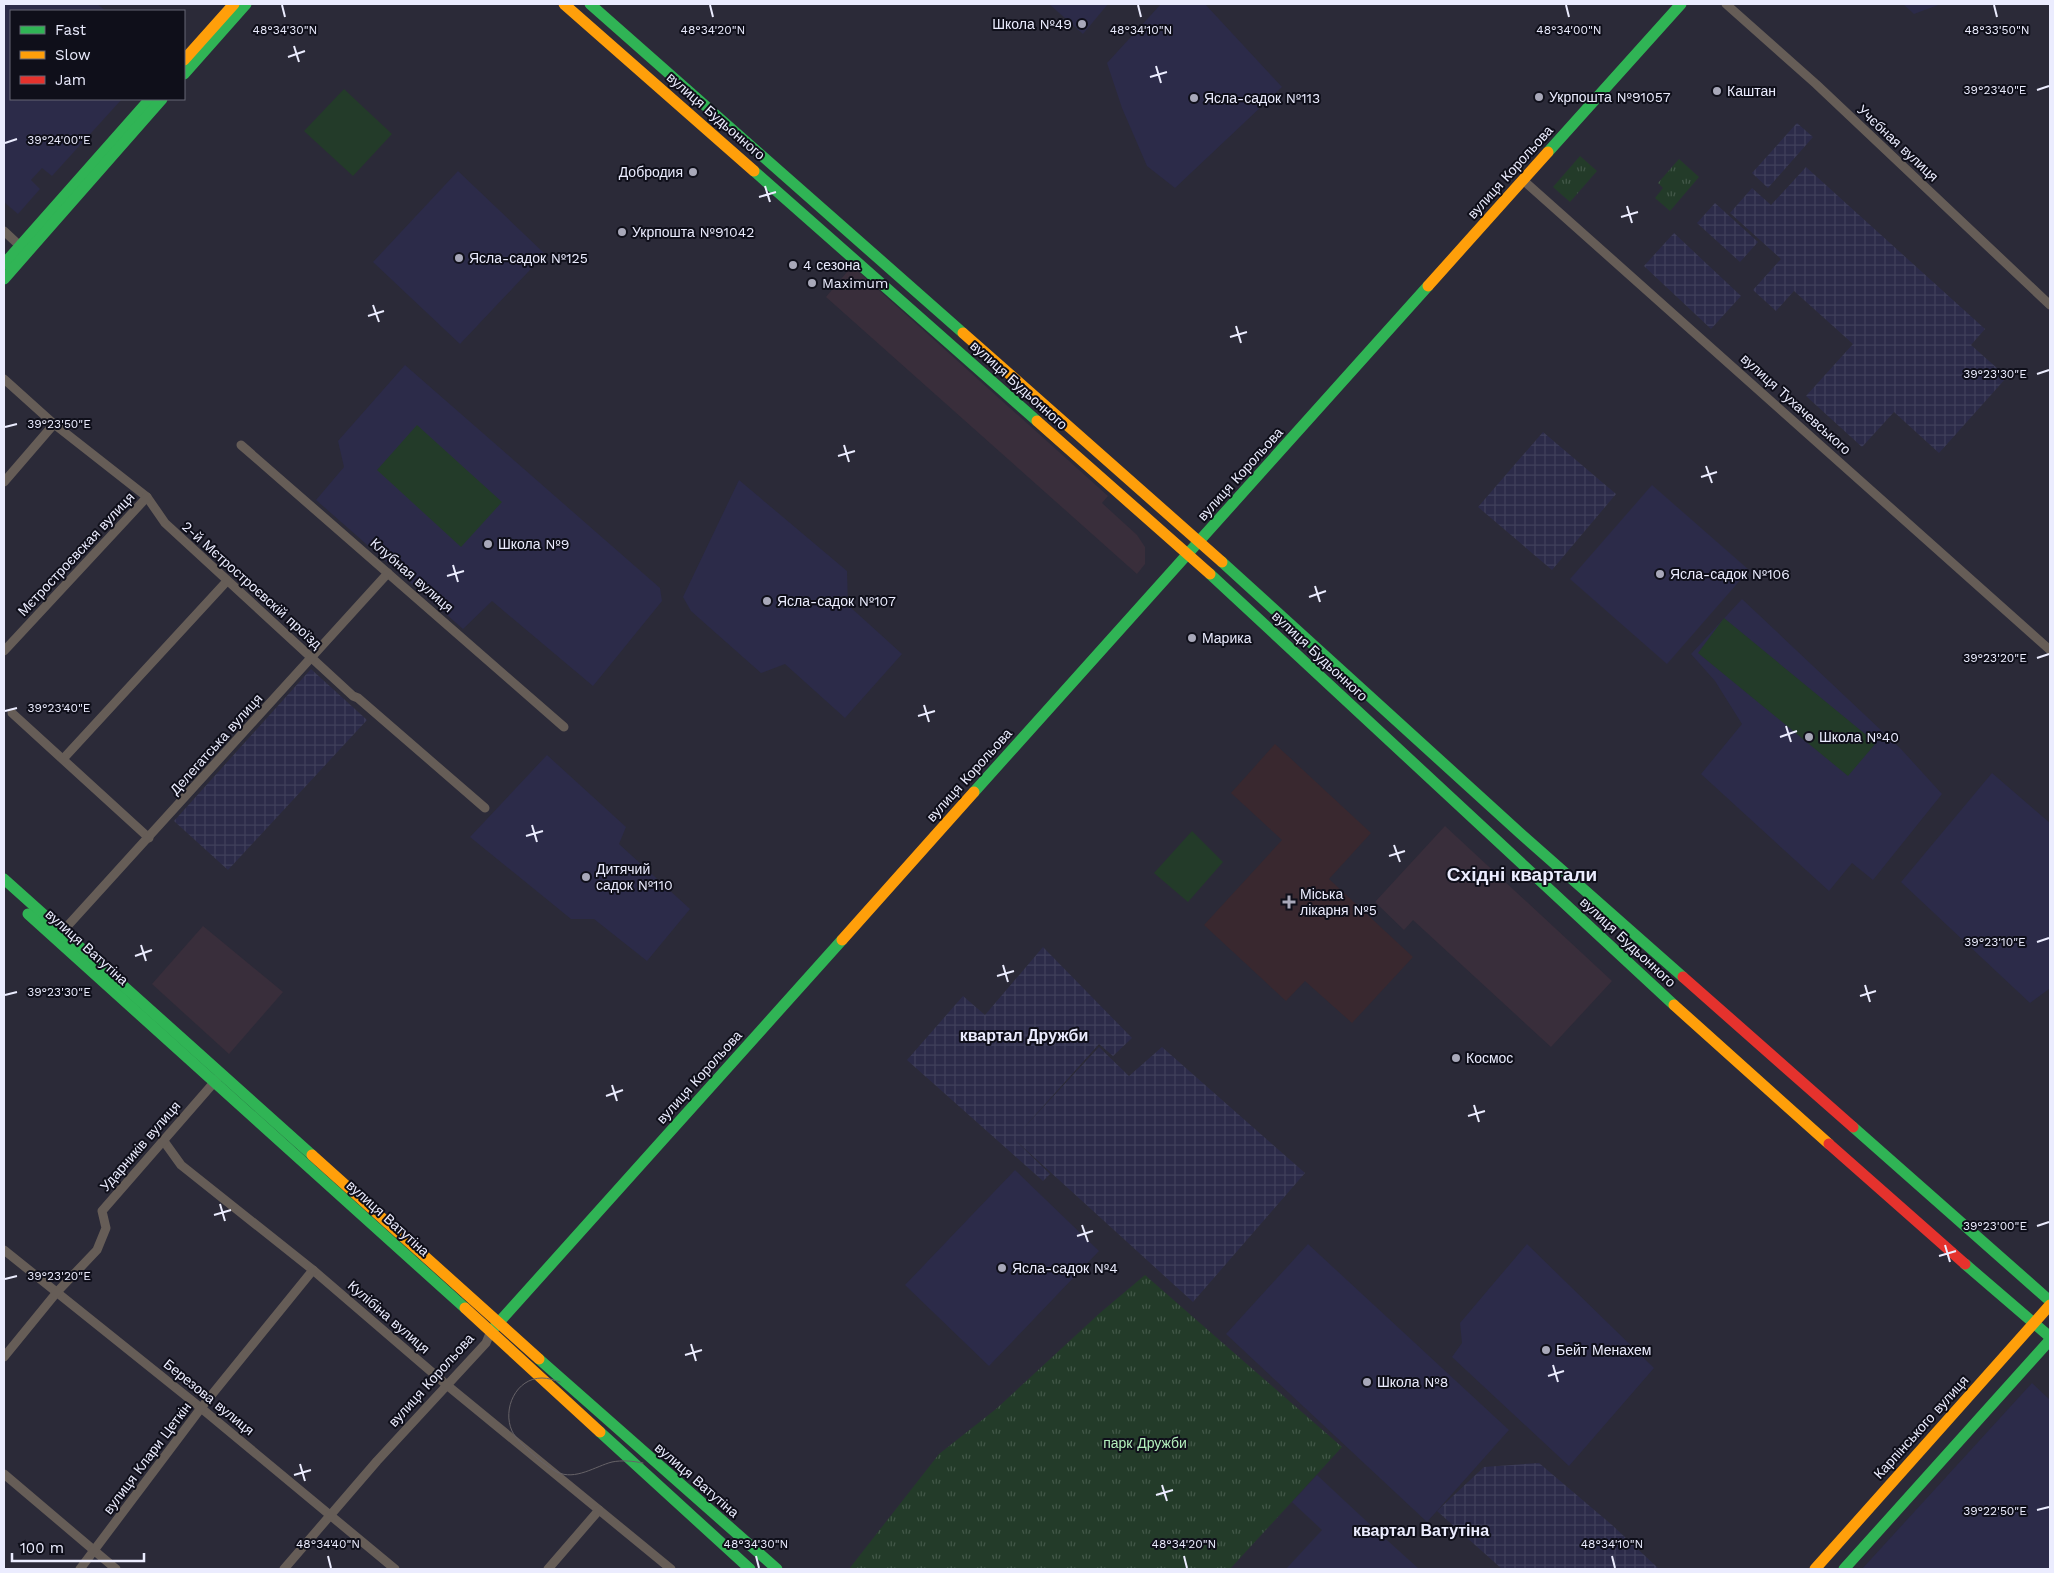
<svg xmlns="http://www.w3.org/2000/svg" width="2054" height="1573" viewBox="0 0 2054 1573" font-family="'Work Sans',sans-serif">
	<defs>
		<pattern id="industrial-grid" width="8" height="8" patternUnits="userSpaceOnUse" patternTransform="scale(1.25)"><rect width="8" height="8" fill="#2c2b49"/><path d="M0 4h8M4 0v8" fill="none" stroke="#40405b"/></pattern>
		<pattern id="grass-tufts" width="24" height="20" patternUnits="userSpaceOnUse" patternTransform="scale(1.25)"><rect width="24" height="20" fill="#233b29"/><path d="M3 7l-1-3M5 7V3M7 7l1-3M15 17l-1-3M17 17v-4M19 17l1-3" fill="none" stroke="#435849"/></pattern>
	</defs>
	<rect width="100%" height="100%" fill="#2b2a38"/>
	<g fill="#392e3b">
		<polygon points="852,266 1108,496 1102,503 1137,535 1145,547 1145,564 1137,574 826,297"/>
		<polygon points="1445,826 1612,981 1551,1047 1413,920 1404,930 1375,902"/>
		<polygon points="203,926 283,992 229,1054 152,984"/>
	</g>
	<g fill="url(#industrial-grid)">
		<polygon points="1797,123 1813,137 1768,188 1752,173"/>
		<polygon points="1806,167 1985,329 1971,345 2007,377 1939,453 1894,412 1862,447 1806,396 1853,344 1794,291 1776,311 1753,290 1781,259 1730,213 1752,188 1771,205"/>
		<polygon points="1715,203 1758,242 1740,262 1697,223"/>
		<polygon points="1674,233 1741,296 1711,329 1644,266"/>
		<polygon points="1543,432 1616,494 1552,570 1478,507"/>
		<polygon points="311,669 367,720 228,870 174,821"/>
		<polygon points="1043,947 1132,1038 1113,1056 1099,1044 1020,1132 1099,1047 1129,1076 1162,1047 1305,1173 1193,1302 1014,1139 1050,1174 1043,1181 907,1060 963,996 985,1015"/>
		<polygon points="1539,1463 1612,1525 1659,1569 1502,1569 1437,1511 1484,1467"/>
	</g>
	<g fill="#2c2b49">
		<polygon points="4,4 97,4 106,11 11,11 11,99 122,99 52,176 42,168 31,180 40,189 18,214 4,202"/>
		<polygon points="1049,4 1108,4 1083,34"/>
		<polygon points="1161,4 1205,4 1282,87 1175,188 1147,166 1122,108 1107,63"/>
		<polygon points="1903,4 1941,4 1914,14"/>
		<polygon points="458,171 545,254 460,344 373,262"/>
		<polygon points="405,365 660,588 662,601 593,686 492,601 463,629 316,500 344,467 338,441"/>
		<polygon points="739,480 847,571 848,605 902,654 845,718 785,664 761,673 691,611 683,597"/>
		<polygon points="1652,485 1749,570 1667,664 1570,579"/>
		<polygon points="1742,599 1901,749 1942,794 1873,880 1852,863 1829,891 1701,774 1742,724 1715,681 1691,654"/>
		<polygon points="547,755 626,827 619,844 690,909 647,961 594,919 571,919 470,837"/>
		<polygon points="1992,773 2050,823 2050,978 2049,989 2030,1003 1901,882"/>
		<polygon points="1015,1170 1099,1251 989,1366 905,1285"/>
		<polygon points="1308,1244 1509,1430 1427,1522 1226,1334"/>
		<polygon points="1527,1244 1654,1368 1569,1466 1452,1357 1462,1343 1460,1323"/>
		<polygon points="2032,1383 2050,1400 2050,1569 1862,1569"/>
		<polygon points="1317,1475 1377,1531 1419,1569 1286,1569 1322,1530 1292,1502"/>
	</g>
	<polygon fill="#39282f" points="1275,744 1371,833 1329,879 1413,957 1352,1023 1305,981 1286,1001 1204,925 1282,840 1231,793"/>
	<g fill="url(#grass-tufts)">
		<polygon points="1580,156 1597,171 1570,202 1553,187"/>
		<polygon points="1679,159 1699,177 1670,211 1655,198 1663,188 1658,183"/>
		<polygon points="1145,1275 1342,1447 1230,1569 849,1569 939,1454 996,1409 1101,1312"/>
	</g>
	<g fill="#233b29">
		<polygon points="344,89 392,134 353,176 304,131"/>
		<polygon points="417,425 502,502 461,547 377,470"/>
		<polygon points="1724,618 1876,743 1848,776 1698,653"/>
		<polygon points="1192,831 1223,862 1188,902 1154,873"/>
	</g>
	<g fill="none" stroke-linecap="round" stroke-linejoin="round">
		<g stroke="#665d57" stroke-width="9">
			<polyline points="1726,4 1816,84 2050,305"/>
			<polyline points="1523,180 2050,650"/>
			<polyline points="4,231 20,246"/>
			<polyline points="4,379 54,424 147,497 165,523 353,696 358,698 485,808"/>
			<polyline points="241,445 564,727"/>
			<polyline points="4,482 54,424"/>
			<polyline points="4,651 147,497"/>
			<polyline points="12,713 149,838"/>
			<polyline points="63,759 227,581"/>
			<polyline points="62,932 388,573"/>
			<polyline points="163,1140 181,1165 313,1270 448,1386 671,1569"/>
			<polyline points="4,1250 201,1408 395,1569"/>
			<polyline points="4,1357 57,1292 97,1250 106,1228 102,1211 217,1079"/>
			<polyline points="4,1474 116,1569"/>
			<polyline points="80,1569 201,1408 313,1270"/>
			<polyline points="284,1569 377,1461 486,1343 491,1331"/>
			<polyline points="548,1569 599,1510"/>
		</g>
		<g stroke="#30b455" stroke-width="11">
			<polyline points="590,4 963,333"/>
			<polyline points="184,74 246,4"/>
			<polyline points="1548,152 1681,4"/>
			<polyline points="754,171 1037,421"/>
			<polyline points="4,264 150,99"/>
			<polyline points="4,279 162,99"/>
			<polyline points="1222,562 1521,834 1683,977"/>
			<polyline points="1210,574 1674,1005"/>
			<polyline points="974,792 1428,286"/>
			<polyline points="4,879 312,1155"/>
			<polyline points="28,914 465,1308"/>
			<polyline points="1853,1127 2050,1301"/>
			<polyline points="1965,1264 2050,1337"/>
			<polyline points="493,1329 842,940"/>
			<polyline points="539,1359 777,1569"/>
			<polyline points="600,1432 750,1569"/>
			<polyline points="1844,1569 2050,1340"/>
		</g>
		<g stroke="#ff9f0a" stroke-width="11">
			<polyline points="564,4 754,171"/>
			<polyline points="184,60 234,4"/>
			<polyline points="1428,286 1548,152"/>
			<polyline points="963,333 1222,562"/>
			<polyline points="1037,421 1210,574"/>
			<polyline points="842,940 974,792"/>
			<polyline points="1674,1005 1829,1144"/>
			<polyline points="312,1155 539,1359"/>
			<polyline points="465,1308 600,1432"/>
			<polyline points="1815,1569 2050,1305"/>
		</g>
		<g stroke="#e5322d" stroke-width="11">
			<polyline points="1683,977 1853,1127"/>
			<polyline points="1829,1144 1965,1264"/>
		</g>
		<path stroke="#666267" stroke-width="1" d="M560,1382C554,1380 548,1378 542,1378C516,1378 502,1409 512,1431C518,1443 545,1466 557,1472C575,1481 596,1466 612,1462C622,1460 633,1461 643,1463"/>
	</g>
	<path fill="none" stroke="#ebecfe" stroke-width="2" d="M282,5L285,17M710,5L713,17M1138,5L1141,17M1566,5L1569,17M1994,5L1997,17M294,46L299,62M288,57L305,51M1156,66L1161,83M1150,77L1167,72M2037,90L2049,86M5,143L17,139M765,186L770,202M759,197L776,192M1627,206L1632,223M1621,217L1638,212M373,305L379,322M368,316L384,311M1236,326L1241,343M1230,337L1247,332M2037,374L2049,370M5,427L17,424M844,445L849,462M838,456L855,451M1706,466L1712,483M1701,477L1717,472M453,565L458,582M447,576L464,571M1315,586L1320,602M1309,597L1326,591M2037,658L2049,654M924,705L929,722M5,711L17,708M918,716L935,711M1786,726L1791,742M1780,737L1797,731M532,825L537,842M526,836L543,831M1394,845L1400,862M1389,856L1405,851M2037,942L2049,938M141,945L146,961M135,956L152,950M1003,965L1008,982M997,976L1014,971M1865,985L1870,1002M5,995L17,992M1860,996L1876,991M612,1085L617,1101M606,1096L623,1090M1474,1105L1479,1122M1468,1116L1485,1111M220,1204L225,1221M214,1215L231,1210M1082,1225L1088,1242M2037,1226L2049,1222M1077,1236L1093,1231M1945,1245L1950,1262M1939,1256L1956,1251M5,1279L17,1276M691,1344L696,1361M685,1355L702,1350M1553,1365L1558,1382M1548,1376L1564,1371M300,1464L305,1481M294,1475L311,1470M1162,1485L1167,1501M1156,1495L1173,1490M2037,1510L2049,1507M328,1556L331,1568M756,1556L759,1568M1184,1556L1187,1568M1612,1556L1615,1568"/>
	<g fill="#a8a8b9" stroke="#0f0f1a" stroke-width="2">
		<circle cx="1082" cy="24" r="5"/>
		<circle cx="1717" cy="91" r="5"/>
		<circle cx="1539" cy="97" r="5"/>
		<circle cx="1194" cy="98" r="5"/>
		<circle cx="693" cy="172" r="5"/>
		<circle cx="622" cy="232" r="5"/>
		<circle cx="459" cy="258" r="5"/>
		<circle cx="793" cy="265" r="5"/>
		<circle cx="812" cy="283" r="5"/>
		<circle cx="488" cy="544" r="5"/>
		<circle cx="1660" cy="574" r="5"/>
		<circle cx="767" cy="601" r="5"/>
		<circle cx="1192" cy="638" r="5"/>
		<circle cx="1809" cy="737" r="5"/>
		<circle cx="586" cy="877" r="5"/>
		<path d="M1286.5 894.5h5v5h5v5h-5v5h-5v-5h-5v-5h5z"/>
		<circle cx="1456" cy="1058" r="5"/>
		<circle cx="1002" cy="1268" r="5"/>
		<circle cx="1546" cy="1350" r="5"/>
		<circle cx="1367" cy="1382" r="5"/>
	</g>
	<g text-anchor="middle" stroke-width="4" stroke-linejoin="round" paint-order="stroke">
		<g font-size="14" fill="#ebecfe" stroke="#0f0f1a" text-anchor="start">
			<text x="1072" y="29" text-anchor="end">Школа №49</text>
			<text x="1727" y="96">Каштан</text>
			<text x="1549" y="102">Укрпошта №91057</text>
			<text x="1204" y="103">Ясла-садок №113</text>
			<text x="683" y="177" text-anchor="end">Добродия</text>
			<text x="632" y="237">Укрпошта №91042</text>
			<text x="469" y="263">Ясла-садок №125</text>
			<text x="803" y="270">4 сезона</text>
			<text x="822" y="288">Maximum</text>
			<text x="498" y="549">Школа №9</text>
			<text x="1670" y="579">Ясла-садок №106</text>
			<text x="777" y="606">Ясла-садок №107</text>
			<text x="1202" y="643">Марика</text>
			<text x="1819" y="742">Школа №40</text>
			<text x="596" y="874">Дитячий<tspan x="596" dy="16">садок №110</tspan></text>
			<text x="1300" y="899">Міська<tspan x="1300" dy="16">лікарня №5</tspan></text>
			<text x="1466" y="1063">Космос</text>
			<text x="1012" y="1273">Ясла-садок №4</text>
			<text x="1556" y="1355">Бейт Менахем</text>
			<text x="1377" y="1387">Школа №8</text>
		</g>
		<g font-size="14" fill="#ebecfe" stroke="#0f0f1a">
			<text transform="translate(716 116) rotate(41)" y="5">вулиця Будьонного</text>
			<text transform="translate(1898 143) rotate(43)" y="5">Учєбная вулиця</text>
			<text transform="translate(1510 172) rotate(-48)" y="5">вулиця Корольова</text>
			<text transform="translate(1019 385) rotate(42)" y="5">вулиця Будьонного</text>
			<text transform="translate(1796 404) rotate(42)" y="5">вулиця Тухачевського</text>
			<text transform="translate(1240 474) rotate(-48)" y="5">вулиця Корольова</text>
			<text transform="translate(76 554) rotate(-47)" y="5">Мєтростроєвская вулиця</text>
			<text transform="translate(412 575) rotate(41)" y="5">Клубная вулиця</text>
			<text transform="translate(252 585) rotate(42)" y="5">2-й Мєтростроєвскій проїзд</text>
			<text transform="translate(1320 656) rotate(43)" y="5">вулиця Будьонного</text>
			<text transform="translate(216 744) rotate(-48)" y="5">Делегатська вулиця</text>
			<text transform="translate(969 775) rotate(-48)" y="5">вулиця Корольова</text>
			<text transform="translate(1628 942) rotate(43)" y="5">вулиця Будьонного</text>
			<text transform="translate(87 947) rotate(42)" y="5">вулиця Ватутіна</text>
			<text transform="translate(699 1077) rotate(-48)" y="5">вулиця Корольова</text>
			<text transform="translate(140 1146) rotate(-49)" y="5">Ударників вулиця</text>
			<text transform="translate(388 1218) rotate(42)" y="5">вулиця Ватутіна</text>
			<text transform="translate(389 1317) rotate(41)" y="5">Кулібіна вулиця</text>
			<text transform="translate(431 1380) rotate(-48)" y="5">вулиця Корольова</text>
			<text transform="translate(209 1397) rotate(39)" y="5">Березова вулиця</text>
			<text transform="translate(1921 1427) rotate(-48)" y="5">Карпінського вулиця</text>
			<text transform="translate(147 1458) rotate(-53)" y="5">вулиця Клари Цеткін</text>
			<text transform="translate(697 1480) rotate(41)" y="5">вулиця Ватутіна</text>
		</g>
		<g font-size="14" fill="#b4f0bd" stroke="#0f0f1a">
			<text x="1145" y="1448">парк Дружби</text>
		</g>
		<g font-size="16" font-weight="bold" fill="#ebecfe" stroke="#0f0f1a">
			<text x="1024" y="1041">квартал Дружби</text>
			<text x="1421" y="1536">квартал Ватутіна</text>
		</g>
		<g font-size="19" font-weight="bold" fill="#ebecfe" stroke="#0f0f1a">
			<text x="1522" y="881">Східні квартали</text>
		</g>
	</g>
	<g font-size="12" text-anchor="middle" fill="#ebecfe" stroke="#0f0f1a" stroke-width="4" stroke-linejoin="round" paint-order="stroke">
		<text x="285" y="34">48°34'30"N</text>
		<text x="713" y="34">48°34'20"N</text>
		<text x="1141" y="34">48°34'10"N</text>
		<text x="1569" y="34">48°34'00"N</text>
		<text x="1997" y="34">48°33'50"N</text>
		<text x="1995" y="94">39°23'40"E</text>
		<text x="59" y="144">39°24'00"E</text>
		<text x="1995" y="378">39°23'30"E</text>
		<text x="59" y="428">39°23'50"E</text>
		<text x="1995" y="662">39°23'20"E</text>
		<text x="59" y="712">39°23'40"E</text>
		<text x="1995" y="946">39°23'10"E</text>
		<text x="59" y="996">39°23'30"E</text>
		<text x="1995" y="1230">39°23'00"E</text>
		<text x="59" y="1280">39°23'20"E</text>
		<text x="1995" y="1515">39°22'50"E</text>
		<text x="328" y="1548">48°34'40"N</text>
		<text x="756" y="1548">48°34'30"N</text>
		<text x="1184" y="1548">48°34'20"N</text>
		<text x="1612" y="1548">48°34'10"N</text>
	</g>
	<rect width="2054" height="1573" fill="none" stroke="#ebecfe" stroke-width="10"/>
	<rect x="10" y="10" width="175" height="90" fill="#0f0f1a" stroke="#676775"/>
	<rect x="20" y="26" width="25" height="8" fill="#30b455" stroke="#676775"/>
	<text x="55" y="35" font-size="15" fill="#ebecfe">Fast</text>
	<rect x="20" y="51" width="25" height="8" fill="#ff9f0a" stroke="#676775"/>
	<text x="55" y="60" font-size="15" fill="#ebecfe">Slow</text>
	<rect x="20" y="76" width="25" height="8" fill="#e5322d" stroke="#676775"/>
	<text x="55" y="85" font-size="15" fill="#ebecfe">Jam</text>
	<path d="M12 1553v8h132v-8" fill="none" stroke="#ebecfe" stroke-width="2.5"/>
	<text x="20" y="1553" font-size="15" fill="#ebecfe" stroke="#0f0f1a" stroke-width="4" paint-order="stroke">100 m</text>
</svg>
